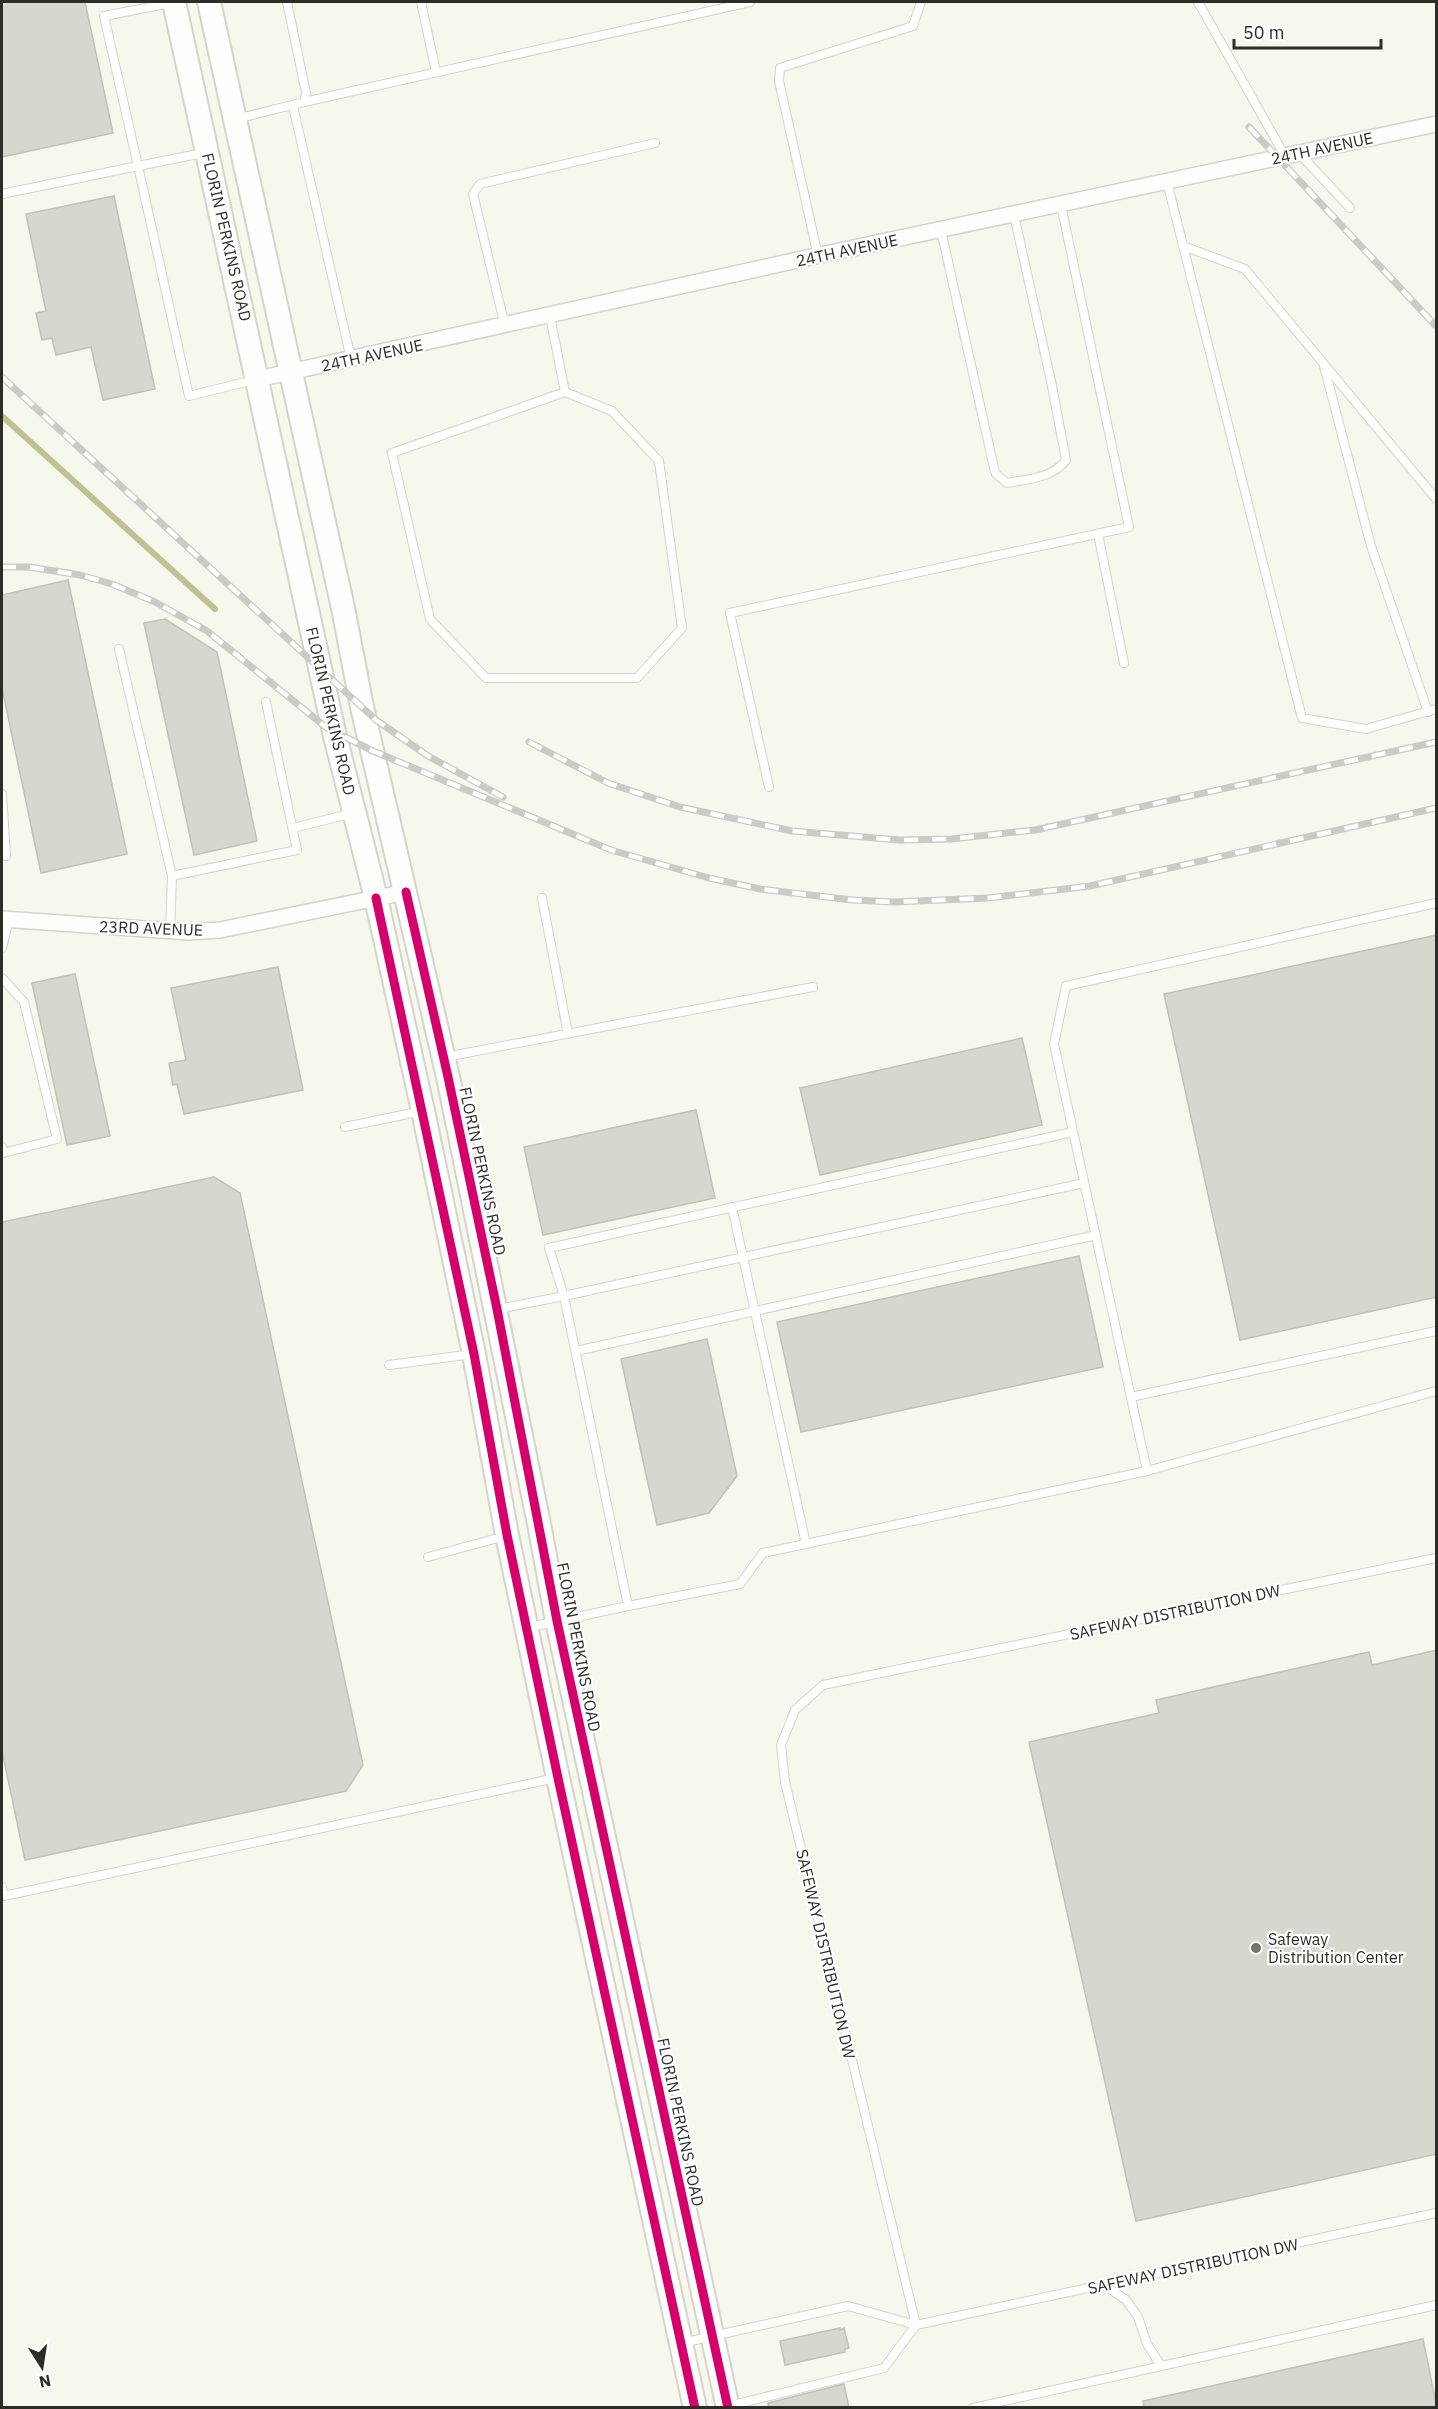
<svg xmlns="http://www.w3.org/2000/svg" width="1438" height="2409" viewBox="0 0 1438 2409" font-family="'IBM Plex Sans',sans-serif">
	<rect width="100%" height="100%" fill="#f6f7ed"/>
	<g fill="none" stroke-linecap="round" stroke-linejoin="round">
		<polyline stroke="#c0c193" stroke-width="6" points="2,416 215,609"/>
	</g>
	<g fill="#d6d7cf" stroke="#c1c2ba" stroke-width="1.5">
		<polygon points="2,2 85,2 113,133 2,157"/>
		<polygon points="114,196 155,389 103,400 91,347 56,355 52,338 42,340 36,313 46,311 26,214"/>
		<polygon points="68,580 127,854 41,873 2,688 2,595"/>
		<polygon points="165,619 217,652 257,841 194,855 144,623"/>
		<polygon points="1437,935 1437,1297 1240,1340 1164,994"/>
		<polygon points="278,967 303,1090 184,1114 177,1084 173,1085 169,1063 186,1060 171,988"/>
		<polygon points="75,974 110,1136 67,1145 32,983"/>
		<polygon points="1022,1038 1042,1125 820,1175 800,1088"/>
		<polygon points="696,1110 715,1198 543,1235 524,1147"/>
		<polygon points="214,1177 240,1193 363,1765 346,1791 25,1860 2,1751 2,1222"/>
		<polygon points="1079,1256 1103,1367 801,1432 777,1322"/>
		<polygon points="707,1339 737,1476 709,1513 657,1525 621,1359"/>
		<polygon points="1437,1650 1437,2154 1136,2221 1029,1742 1159,1713 1156,1700 1369,1652 1372,1665"/>
		<polygon points="840,2328 840,2330 844,2328 849,2348 845,2349 845,2352 785,2365 780,2341"/>
		<polygon points="1423,2339 1437,2408 1144,2408 1143,2401"/>
		<polygon points="844,2384 849,2408 769,2408 768,2403"/>
	</g>
	<g fill="none" stroke-linecap="round" stroke-linejoin="round">
		<g stroke="#d4d4cd" stroke-width="10">
			<g id="lane">
				<polyline points="421,2 436,72"/>
				<polyline points="1198,2 1285,156"/>
				<polyline points="304,102 750,2"/>
				<polyline points="293,106 351,359"/>
				<polyline points="236,119 304,102 306,93 287,2"/>
				<polyline points="203,153 138,166 189,396 254,380"/>
				<polyline points="1299,153 1350,208"/>
				<polyline points="1167,182 1302,718 1366,729 1436,709"/>
				<polyline points="2,194 138,166 104,16 171,3"/>
				<path d="M941,230L994,468L996,474L1007,483C1028,479 1053,478 1066,460L1051,381L1014,215"/>
				<polyline points="1183,246 1245,269 1436,499"/>
				<polyline points="818,256 779,81 780,68 913,26 921,2"/>
				<polyline points="550,316 565,392 612,411 659,461 682,628 637,678 486,678 430,619 392,453 565,392"/>
				<polyline points="505,326 473,194 480,184 655,143"/>
				<polyline points="1324,366 1371,546 1428,712"/>
				<polyline points="1098,534 1124,663"/>
				<polyline points="119,649 172,876 170,932"/>
				<polyline points="769,787 730,613 1129,527 1061,205"/>
				<polyline points="2,794 6,856"/>
				<polyline points="293,828 353,813"/>
				<polyline points="172,876 297,850 266,702"/>
				<polyline points="542,898 568,1034"/>
				<polyline points="2,948 9,919"/>
				<polyline points="2,978 24,1002 57,1139 3,1153 2,1147"/>
				<polyline points="445,1057 813,987"/>
				<polyline points="345,1127 422,1111"/>
				<polyline points="1073,1132 549,1248 564,1296 1084,1183"/>
				<polyline points="732,1207 806,1544"/>
				<polyline points="498,1309 564,1296 628,1606 740,1584 763,1553 1147,1471 1436,1391"/>
				<polyline points="576,1351 1096,1235"/>
				<polyline points="389,1365 473,1354"/>
				<polyline points="1131,1397 1436,1331"/>
				<polyline points="1147,1471 1054,1044 1066,986 1436,903"/>
				<polyline points="428,1557 505,1536"/>
				<polyline points="1436,1558 823,1685 795,1710 781,1745 785,1782 916,2325 1436,2213"/>
				<polyline points="530,1627 628,1606"/>
				<polyline points="2,1887 4,1896 556,1778"/>
				<polyline points="1104,2285 1126,2300 1138,2317 1147,2344 1161,2366"/>
				<polyline points="682,2343 848,2306 916,2325 884,2368 729,2406"/>
				<polyline points="973,2408 1436,2305"/>
			</g>
		</g>
		<g stroke="#d4d4cd" stroke-width="18">
			<g id="street">
				<polyline points="258,379 825,254 1436,124"/>
				<polyline points="2,919 189,932 220,930 406,892"/>
			</g>
		</g>
		<g stroke="#d4d4cd" stroke-width="26">
			<g id="secondary">
				<polyline points="174,2 334,732 376,898 423,1111 474,1354 507,1535 558,1778 695,2408"/>
				<polyline points="209,2 343,608 362,707 448,1077 540,1529 557,1621 728,2408"/>
			</g>
		</g>
		<use href="#lane" stroke="#fefefc" stroke-width="8"/>
		<use href="#street" stroke="#fefefc" stroke-width="15"/>
		<use href="#secondary" stroke="#fefefc" stroke-width="22"/>
		<g stroke="#cacac7" stroke-width="7">
			<g id="rail">
				<polyline points="1249,127 1436,326"/>
				<polyline points="2,377 376,720 428,756 503,797"/>
				<polyline points="2,567 29,567 80,575 112,584 155,602 207,631 327,728 373,751 611,850 709,878 760,889 852,900 894,902 988,898 1090,886 1436,808"/>
				<polyline points="529,742 608,783 680,807 792,831 900,840 951,839 1035,830 1436,742"/>
			</g>
		</g>
		<use href="#rail" stroke="#fff" stroke-width="4.5" stroke-dasharray="14" stroke-linecap="butt"/>
		<g stroke="#fff" stroke-width="13">
			<g id="cycleway">
				<polyline points="406,892 448,1077 497,1309 557,1621 728,2408"/>
				<polyline points="376,898 474,1354 507,1535 558,1778 695,2408"/>
			</g>
		</g>
		<use href="#cycleway" stroke="#d6006c" stroke-width="9"/>
	</g>
	<circle fill="#73746c" stroke="#fff" stroke-width="2" cx="1256" cy="1948" r="6"/>
	<g text-anchor="middle" stroke-width="4.5" stroke-linejoin="round" paint-order="stroke">
		<g font-size="16" fill="#2d2d27" stroke="#fff">
			<text transform="translate(1322 148) rotate(-12)" y="6">24TH AVENUE</text>
			<text transform="translate(227 237) rotate(77)" y="6">FLORIN PERKINS ROAD</text>
			<text transform="translate(847 250) rotate(-12)" y="6">24TH AVENUE</text>
			<text transform="translate(372 355) rotate(-12)" y="6">24TH AVENUE</text>
			<text transform="translate(331 711) rotate(77)" y="6">FLORIN PERKINS ROAD</text>
			<text transform="translate(151 928) rotate(2)" y="6">23RD AVENUE</text>
			<text transform="translate(483 1171) rotate(78)" y="6">FLORIN PERKINS ROAD</text>
			<text transform="translate(1175 1612) rotate(-12)" y="6">SAFEWAY DISTRIBUTION DW</text>
			<text transform="translate(579 1647) rotate(79)" y="6">FLORIN PERKINS ROAD</text>
			<text transform="translate(826 1954) rotate(77)" y="6">SAFEWAY DISTRIBUTION DW</text>
			<text transform="translate(681 2122) rotate(78)" y="6">FLORIN PERKINS ROAD</text>
			<text transform="translate(1193 2266) rotate(-12)" y="6">SAFEWAY DISTRIBUTION DW</text>
		</g>
		<g font-size="16" fill="#2d2d27" stroke="#fff" text-anchor="start">
			<text x="1268" y="1945">Safeway<tspan x="1268" dy="18">Distribution Center</tspan></text>
		</g>
	</g>
	<rect width="1438" height="2409" fill="none" stroke="#2d2d27" stroke-width="6"/>
	<g transform="translate(42 2367) rotate(168)" stroke="#ffffff" stroke-width="4.5" paint-order="stroke">
	<path d="M0-4.5L10 22L0 15L-10 22Z" fill="#2d2d27"/>
	<text y="-9" font-size="16" font-weight="bold" text-anchor="middle" fill="#2d2d27">N</text>
	</g>
	<path d="M1234 39v9h147v-9" fill="none" stroke="#2d2d27" stroke-width="3"/>
	<text x="1243" y="39" font-size="18" fill="#2d2d27" stroke="#ffffff" stroke-width="4.5" paint-order="stroke">50 m</text>
</svg>
